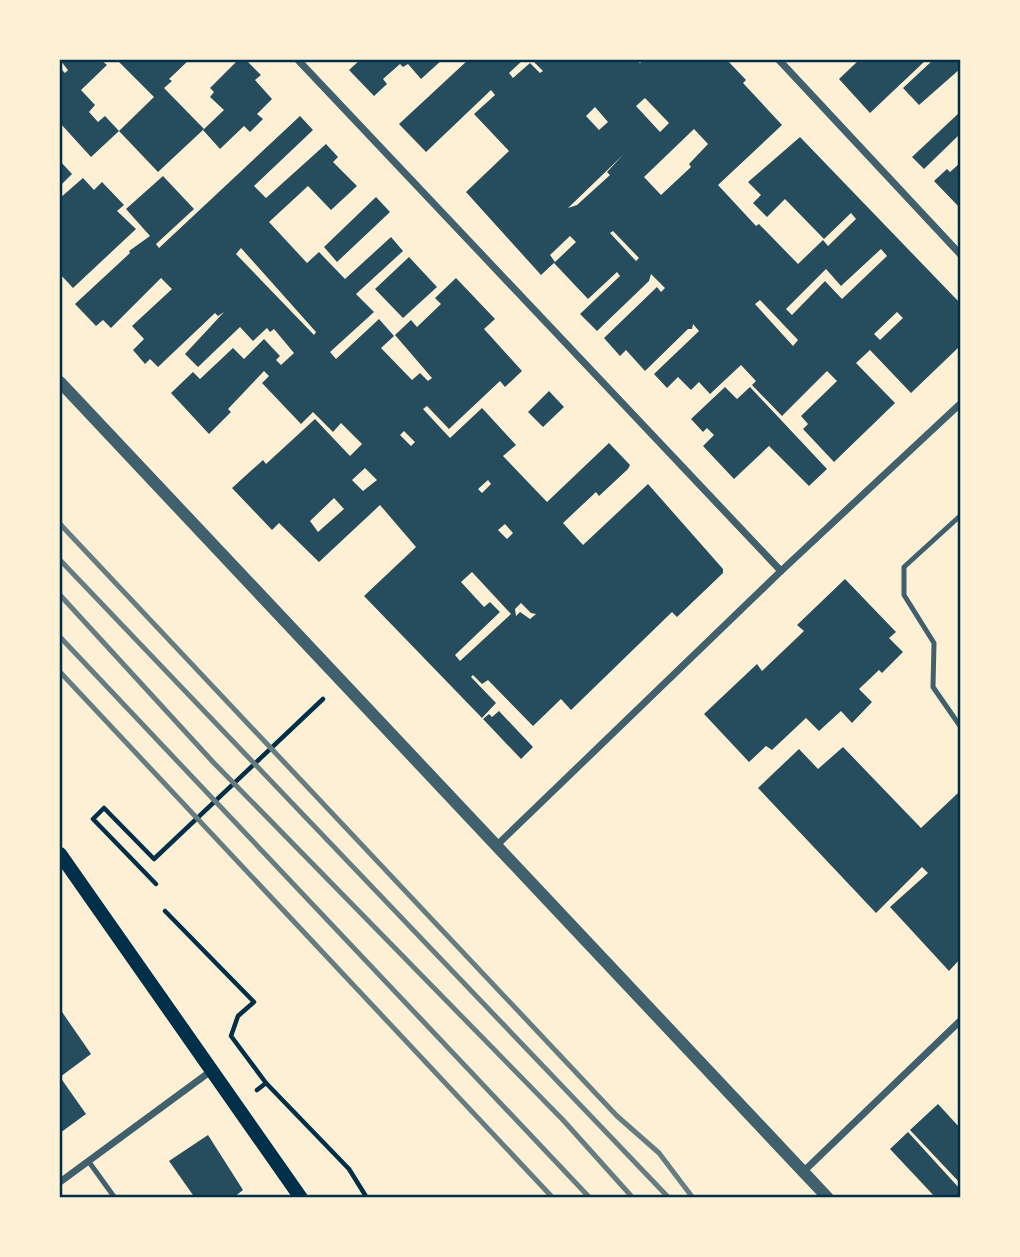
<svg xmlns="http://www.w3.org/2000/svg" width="1020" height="1257" viewBox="0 0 1020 1257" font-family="'PT Sans',sans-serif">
	<rect width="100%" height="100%" fill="#fdf0d5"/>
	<g fill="#264d5e" fill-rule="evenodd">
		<polygon points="60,60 101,60 107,65 81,90 95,105 89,112 98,122 105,116 119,131 154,97 117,60 189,60 169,79 172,81 164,88 204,129 158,172 119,131 91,157 60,123 60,68 65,73 68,70"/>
		<polygon points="238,60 246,60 261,75 255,80 272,99 257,114 263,119 250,132 244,126 220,149 203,130 224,110 210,97 214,92 210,88"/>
		<polygon points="360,60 442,60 421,79 408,64 403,67 400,64 383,79 387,84 374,96 349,70"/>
		<path d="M468,60H523L509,73L513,78L530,63L540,73L543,71L532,60H636L640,63L643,60H727L746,80L743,83L782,125L718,185L756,226L759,224L798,264L823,240L828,246L856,219L851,213L824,239L785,199L767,217L753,203L761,195L748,182L800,137L960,303V346L911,393L870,350L856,363L895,403L834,462L803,429L808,424L801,416L837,381L827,371L782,416L752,385L756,381L741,365L710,394L699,382L691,390L678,377L667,388L654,374L699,331L693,324L692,329H688L645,371L626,350L620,356L604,338L657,287L661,292L665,288L651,274L649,281L597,331L580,314L620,276L617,272L588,299L554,263L576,242L570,236L550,255L555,262L541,275L466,192L509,151L474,114L495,95L491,90L426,152L399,124ZM645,98L669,123L660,132L636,106ZM595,107L608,122L599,130L586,116ZM694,129L708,144L689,164L691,167L661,195L644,177ZM623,155L607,172L610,175L577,205L568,208ZM613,231L639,258L636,261L610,233ZM881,249L887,256L842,299L825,281L792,315L786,309L826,269L841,286ZM760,300L798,340L793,346L755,304ZM897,312L903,318L880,340L874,334Z"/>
		<polygon points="859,60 926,60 870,113 839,79"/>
		<polygon points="933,60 960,60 960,69 919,105 903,88"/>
		<polygon points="960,112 960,134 924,169 912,157"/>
		<path d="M300,116L313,130L254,186L266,198L326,144L338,157L333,162L357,186L331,210L308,186L269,222L307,263L319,252L345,279L391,237L403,251L356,294L374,312L330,352L336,359L379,319L394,336L381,348L412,380L420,373L428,381L432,378L395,335L411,320L417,327L441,304L435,298L456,278L495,319L484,329L522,371L505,387L500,381L449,429L427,406L423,409L450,438L482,408L516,445L503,456L547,502L609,443L630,465L628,469L599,496L596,492L563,523L583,545L648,484L723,569V573L677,617L672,612L571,710L561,699L533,726L488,680L482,684L473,675L471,677L496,703L482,718L364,596L416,547L380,505L319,562L279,523L272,530L232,488L263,460L266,464L315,419L350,456L362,444L341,423L333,432L313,412L301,424L262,383L269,376L264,371L228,409L231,412L209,434L171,393L193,372L200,379L233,348L244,359L264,339L280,356L276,360L281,365L294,353L274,329L270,332L267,328L253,341L240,327L198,367L185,354L224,312L218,316L215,313L158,367L150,359L145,364L133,350L144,339L132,326L172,289L161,278L111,328L103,320L96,326L75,304L130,253L129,251L150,236L126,209L163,176L194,209L156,244L159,248ZM241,248L316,332L314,335L236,254ZM404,431L415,442L411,446L400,435ZM365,468L377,480L363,491L352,480ZM488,480L491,484L482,493L478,489ZM334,498L344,509L318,532L310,521ZM505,524L513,533L507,539L498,530ZM472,572L511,614L460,661L455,655L500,612L490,602L484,607L461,582ZM521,603L531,613L536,614L530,619L520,612L516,616L515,609Z"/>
		<polygon points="60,161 72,174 60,186"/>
		<polygon points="960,163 960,208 934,181 947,169 950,172"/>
		<polygon points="83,178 94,190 102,182 124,205 117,211 136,229 73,288 60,274 60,198"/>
		<polygon points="376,197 390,212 337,262 324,247"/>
		<polygon points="409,257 437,287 403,318 375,289"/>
		<polygon points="725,387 737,399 750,387 827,469 809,486 769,446 734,479 703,446 714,435 707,428 703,432 691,419"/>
		<polygon points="549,391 564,407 543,427 528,412"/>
		<polygon points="845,579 896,632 889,638 903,652 882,673 879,670 859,689 872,702 852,723 841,711 819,731 806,718 772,750 766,746 749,762 704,714 757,664 762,671 804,631 797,625"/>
		<polygon points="499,711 533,747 521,759 483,719 489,714 492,717"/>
		<polygon points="843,747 921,828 959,792 960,794 960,959 949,971 890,907 928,873 922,867 876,913 758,788 799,749 818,769"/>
		<polygon points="60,1009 91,1054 60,1077"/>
		<polygon points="60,1077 86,1114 60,1133"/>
		<polygon points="938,1104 960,1128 960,1183 910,1130"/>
		<polygon points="908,1132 960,1189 960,1198 936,1198 890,1149"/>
		<polygon points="208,1135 243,1190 233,1198 195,1198 169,1161"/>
	</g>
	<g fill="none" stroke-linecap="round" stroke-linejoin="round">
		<g stroke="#003049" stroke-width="4.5">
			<polyline points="156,884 93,819 104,808 154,859 323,699"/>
			<polyline points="165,911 254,1002 238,1016 231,1036 266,1083 257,1090"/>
			<polyline points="266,1083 349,1169 367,1198"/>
		</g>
		<g stroke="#3f606c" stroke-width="5">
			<polyline points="960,516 904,567 904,595 934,643 933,687 960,726"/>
			<polyline points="89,1162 115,1198"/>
		</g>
		<g stroke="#3f606c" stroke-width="7">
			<polyline points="298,60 781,571"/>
			<polyline points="779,60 960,254"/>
			<polyline points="496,846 781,571 960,404"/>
			<polyline points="804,1171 960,1021"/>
			<polyline points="60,1182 211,1071"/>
		</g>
		<polyline stroke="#3f606c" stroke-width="12" points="60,382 828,1198"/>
		<polyline stroke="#003049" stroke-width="14" points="60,854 301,1198"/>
		<g stroke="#657d81" stroke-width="5">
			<polyline points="60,524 617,1116 659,1153 693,1198"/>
			<polyline points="60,560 669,1198"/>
			<polyline points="60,595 213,762 563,1120 633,1198"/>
			<polyline points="60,637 590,1198"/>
			<polyline points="60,672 553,1198"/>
		</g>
	</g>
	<rect width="1020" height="1257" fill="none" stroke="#fdf0d5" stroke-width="122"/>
	<rect x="61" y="61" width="898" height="1135" fill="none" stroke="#003049" stroke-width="2.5"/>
</svg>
